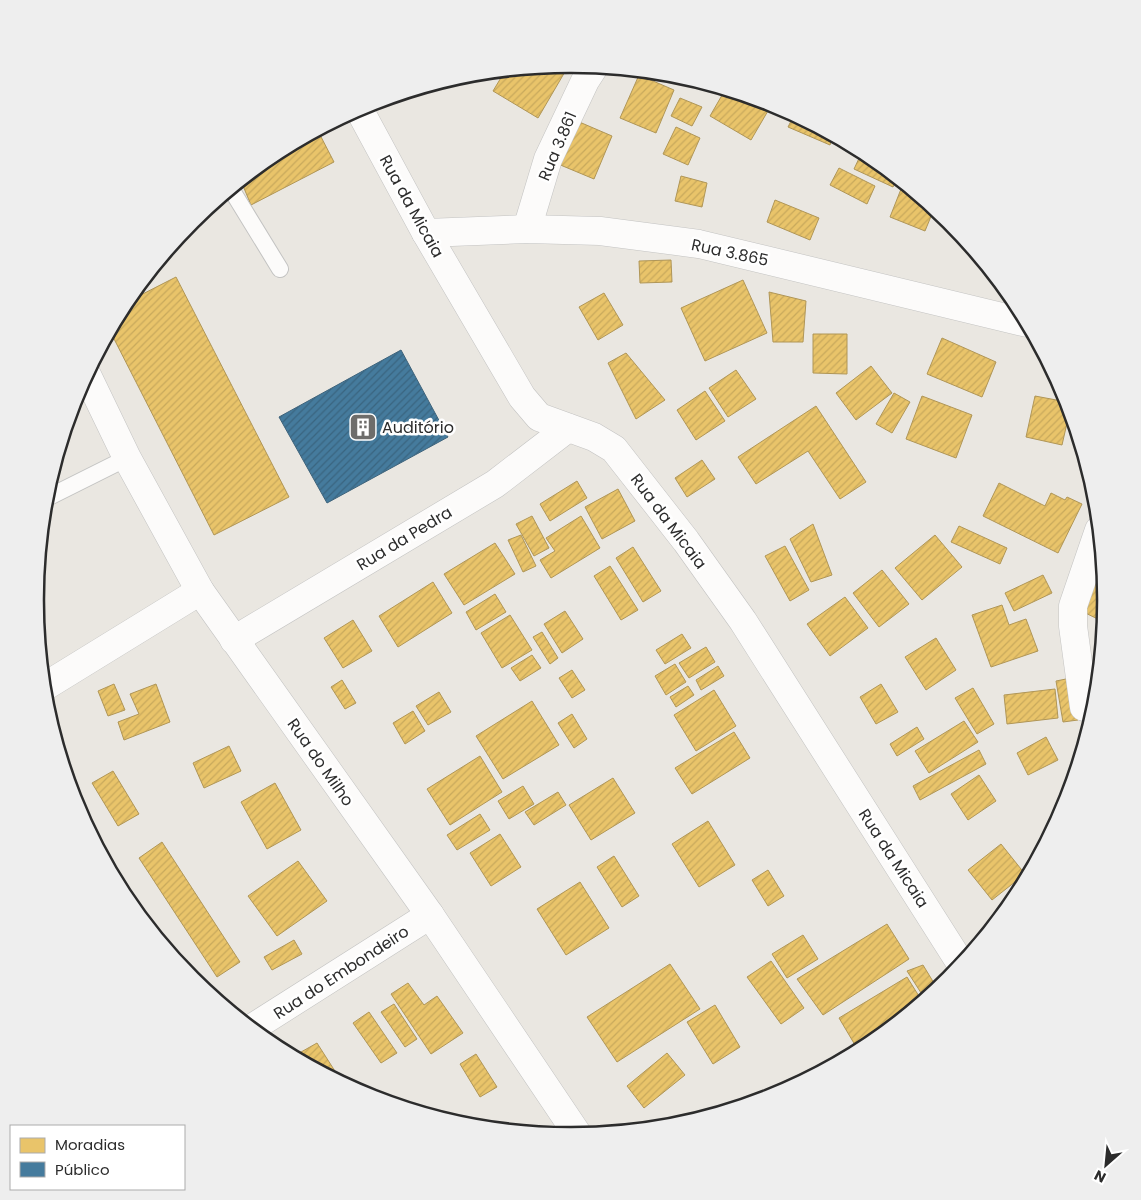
<svg xmlns="http://www.w3.org/2000/svg" width="1141" height="1200" viewBox="0 0 1141 1200" font-family="Poppins,sans-serif">
	<defs>
		<pattern id="homes-hatch" width="6" height="6" patternUnits="userSpaceOnUse" patternTransform="scale(1.25)"><rect width="6" height="6" fill="#e9c46a"/><path d="M-1 1l2-2M0 6l6-6M5 7l2-2" fill="none" stroke="#c8a95c"/></pattern>
		<pattern id="public-hatch" width="6" height="6" patternUnits="userSpaceOnUse" patternTransform="scale(1.25)"><rect width="6" height="6" fill="#457b9d"/><path d="M-1 1l2-2M0 6l6-6M5 7l2-2" fill="none" stroke="#3a6580"/></pattern>
	</defs>
	<rect width="100%" height="100%" fill="#eae7e1"/>
	<g fill="url(#homes-hatch)" stroke="#b09657">
		<polygon points="559,66 566,70 538,118 493,91 505,71"/>
		<polygon points="639,75 674,90 656,133 620,118"/>
		<polygon points="725,90 772,104 751,140 710,116"/>
		<polygon points="680,98 702,107 692,126 671,116"/>
		<polygon points="794,115 833,136 830,145 788,127"/>
		<polygon points="577,121 612,136 594,179 558,164"/>
		<polygon points="676,127 700,138 688,165 663,154"/>
		<polygon points="318,131 334,162 251,205 241,181 273,155"/>
		<polygon points="862,152 897,179 893,187 854,169"/>
		<polygon points="839,168 875,186 867,204 830,185"/>
		<polygon points="681,176 707,183 702,207 675,201"/>
		<polygon points="903,184 934,209 925,231 890,217"/>
		<polygon points="775,200 819,218 810,240 767,222"/>
		<polygon points="671,260 672,282 640,283 639,261"/>
		<polygon points="176,277 289,497 214,535 110,331 125,303"/>
		<polygon points="743,280 767,333 705,361 681,308"/>
		<polygon points="769,292 806,301 803,342 773,342"/>
		<polygon points="604,293 623,325 598,340 579,307"/>
		<polygon points="813,334 847,334 847,374 813,373"/>
		<polygon points="942,338 996,362 982,397 927,374"/>
		<polygon points="626,353 665,400 636,419 608,363"/>
		<polygon points="871,366 892,393 856,420 836,393"/>
		<polygon points="736,370 756,399 728,417 709,388"/>
		<polygon points="705,391 725,421 696,440 677,410"/>
		<polygon points="894,393 910,402 892,433 876,424"/>
		<polygon points="922,396 972,415 956,458 906,439"/>
		<polygon points="1035,396 1067,402 1070,410 1062,445 1026,437"/>
		<polygon points="816,406 866,482 840,499 808,451 756,484 738,457"/>
		<polygon points="702,460 715,479 687,497 675,478"/>
		<polygon points="577,481 587,498 550,521 540,504"/>
		<polygon points="999,483 1045,506 1051,493 1065,500 1067,497 1082,504 1058,553 983,516"/>
		<polygon points="618,489 635,521 602,539 585,507"/>
		<polygon points="532,516 549,548 534,556 516,524"/>
		<polygon points="581,516 600,548 551,578 540,560 555,551 546,538"/>
		<polygon points="813,524 832,575 811,582 790,539"/>
		<polygon points="959,526 1007,548 1000,564 951,542"/>
		<polygon points="521,535 536,566 523,572 508,540"/>
		<polygon points="935,535 962,567 922,600 895,568"/>
		<polygon points="495,543 515,574 464,605 444,574"/>
		<polygon points="785,546 809,590 790,601 765,556"/>
		<polygon points="633,547 661,591 643,602 616,558"/>
		<polygon points="610,566 638,610 621,620 594,576"/>
		<polygon points="882,570 909,604 879,627 853,593"/>
		<polygon points="1043,575 1052,593 1014,611 1005,593"/>
		<polygon points="1089,576 1104,583 1106,600 1104,622 1075,608"/>
		<polygon points="433,582 452,613 398,647 379,616"/>
		<polygon points="495,594 506,612 476,630 466,612"/>
		<polygon points="845,597 868,628 830,656 807,624"/>
		<polygon points="1002,605 1009,625 1026,619 1038,651 991,667 972,615"/>
		<polygon points="565,611 583,639 562,653 544,624"/>
		<polygon points="510,615 532,650 502,668 481,633"/>
		<polygon points="353,620 372,651 343,668 324,638"/>
		<polygon points="542,632 558,658 550,664 533,637"/>
		<polygon points="682,634 691,648 665,664 656,650"/>
		<polygon points="936,638 956,670 926,690 905,657"/>
		<polygon points="706,647 715,662 689,678 679,663"/>
		<polygon points="532,655 541,668 520,681 511,668"/>
		<polygon points="675,664 686,682 666,695 655,676"/>
		<polygon points="718,666 724,676 701,690 696,680"/>
		<polygon points="572,670 585,690 572,698 559,678"/>
		<polygon points="1071,678 1078,720 1063,722 1056,681"/>
		<polygon points="342,680 356,703 345,709 331,687"/>
		<polygon points="114,684 125,710 108,716 98,691"/>
		<polygon points="156,684 170,722 124,740 118,722 139,714 130,694"/>
		<polygon points="881,684 898,712 876,724 860,697"/>
		<polygon points="688,686 694,695 676,707 670,697"/>
		<polygon points="973,688 994,724 977,734 955,698"/>
		<polygon points="1055,689 1058,718 1007,724 1004,695"/>
		<polygon points="714,690 736,726 696,751 674,715"/>
		<polygon points="439,692 451,712 428,725 416,706"/>
		<polygon points="532,701 559,745 503,779 476,736"/>
		<polygon points="413,711 425,731 405,744 393,723"/>
		<polygon points="572,714 587,739 574,748 558,723"/>
		<polygon points="964,721 978,742 929,773 915,751"/>
		<polygon points="917,727 924,739 897,756 890,744"/>
		<polygon points="734,732 750,758 692,794 675,768"/>
		<polygon points="1046,737 1058,760 1028,775 1017,753"/>
		<polygon points="229,746 241,771 204,788 193,763"/>
		<polygon points="979,750 986,764 920,800 913,786"/>
		<polygon points="480,756 502,792 450,825 427,789"/>
		<polygon points="113,771 139,814 118,826 92,783"/>
		<polygon points="979,775 996,801 968,820 951,794"/>
		<polygon points="613,778 635,813 591,840 569,805"/>
		<polygon points="275,783 301,830 267,849 241,802"/>
		<polygon points="523,786 534,804 509,819 498,801"/>
		<polygon points="558,792 566,805 534,825 525,812"/>
		<polygon points="480,814 490,830 457,850 447,835"/>
		<polygon points="708,821 735,865 699,887 672,844"/>
		<polygon points="500,834 521,867 491,886 470,853"/>
		<polygon points="162,842 240,962 217,977 139,858"/>
		<polygon points="1001,844 1025,874 992,900 968,870"/>
		<polygon points="614,856 639,896 622,907 597,867"/>
		<polygon points="298,861 327,901 277,936 248,896"/>
		<polygon points="768,870 784,896 768,906 752,880"/>
		<polygon points="580,882 609,928 566,955 537,909"/>
		<polygon points="887,924 909,959 823,1015 797,979"/>
		<polygon points="803,935 818,959 787,978 772,954"/>
		<polygon points="294,940 302,954 272,970 264,957"/>
		<polygon points="771,961 804,1008 781,1024 747,977"/>
		<polygon points="670,964 700,1009 617,1062 587,1017"/>
		<polygon points="923,965 937,988 925,999 907,971"/>
		<polygon points="907,977 922,1001 868,1045 858,1050 839,1018"/>
		<polygon points="408,983 424,1005 437,996 463,1033 431,1054 391,994"/>
		<polygon points="394,1004 417,1039 405,1047 381,1012"/>
		<polygon points="715,1005 740,1047 713,1064 687,1022"/>
		<polygon points="369,1012 397,1053 381,1063 353,1023"/>
		<polygon points="317,1043 340,1079 338,1080 294,1056"/>
		<polygon points="667,1053 685,1075 644,1108 627,1086"/>
		<polygon points="476,1054 497,1087 480,1097 460,1064"/>
	</g>
	<polygon fill="url(#public-hatch)" stroke="#3e637b" points="401,350 448,437 327,503 279,417"/>
	<g fill="none" stroke-linecap="round" stroke-linejoin="round">
		<g stroke="#c3c3c2" stroke-width="18">
			<g id="lane">
				<polyline points="231,189 280,269"/>
				<polyline points="45,499 127,458"/>
			</g>
		</g>
		<g stroke="#c3c3c2" stroke-width="29">
			<g id="street">
				<polyline points="359,109 426,233 522,397 539,417 594,437 614,449 686,541 743,621 961,964"/>
				<polyline points="527,229 548,159 585,81 594,67"/>
				<polyline points="426,233 527,229 600,231 699,244 1027,323"/>
				<polyline points="87,375 127,458 200,591 430,915 578,1135"/>
				<polyline points="234,640 495,484 568,428"/>
				<polyline points="44,687 200,591"/>
				<polyline points="1084,707 1073,626 1073,606 1099,530"/>
				<polyline points="252,1028 430,915"/>
			</g>
		</g>
		<use href="#lane" stroke="#fcfbfa" stroke-width="16"/>
		<use href="#street" stroke="#fcfbfa" stroke-width="28"/>
	</g>
	<defs>
		<g id="building-square" transform="scale(1.4375)"><rect x="-9" y="-9" width="18" height="18" rx="4" fill="#6e6d6b" stroke="#fff"/><path d="M-4-6H4V6H1V3H-1V6H-4ZM-2.5-4.3h1.7v1.8h-1.7ZM.8-4.3h1.7v1.8H.8ZM-2.5-1h1.7V.8h-1.7ZM.8-1h1.7V.8H.8Z" fill="#fff"/></g>
	</defs>
	<g fill-rule="evenodd">
		<use href="#building-square" x="363" y="427"/>
	</g>
	<g text-anchor="middle" stroke-width="5" stroke-linejoin="round" paint-order="stroke">
		<g font-size="16" fill="#2c2c2c" stroke="#fff">
			<text transform="translate(557 146) rotate(-67)" y="6">Rua 3.861</text>
			<text transform="translate(412 206) rotate(61)" y="6">Rua da Micaia</text>
			<text transform="translate(730 252) rotate(12)" y="6">Rua 3.865</text>
			<text transform="translate(669 521) rotate(53)" y="6">Rua da Micaia</text>
			<text transform="translate(404 538) rotate(-31)" y="6">Rua da Pedra</text>
			<text transform="translate(321 762) rotate(55)" y="6">Rua do Milho</text>
			<text transform="translate(894 858) rotate(57)" y="6">Rua da Micaia</text>
			<text transform="translate(341 972) rotate(-33)" y="6">Rua do Embondeiro</text>
		</g>
		<g font-size="16" fill="#2c2c2c" stroke="#fff" text-anchor="start">
			<text x="382" y="433">Auditório</text>
		</g>
	</g>
	<path d="M0 0H1141V1200H0ZM570 73H571A526 526 0 0 1 1097 599V601A526 526 0 0 1 571 1127H570A526 526 0 0 1 44 601V599A526 526 0 0 1 570 73Z" fill="#eee" fill-rule="evenodd"/>
	<path fill="none" stroke="#2c2c2c" stroke-width="2.5" d="M570 73H571A526 526 0 0 1 1097 599V601A526 526 0 0 1 571 1127H570A526 526 0 0 1 44 601V599A526 526 0 0 1 570 73Z"/>
	<rect x="10" y="1125" width="175" height="65" fill="#ffffff" stroke="#ababab"/>
	<rect x="20" y="1138" width="25" height="15" fill="#e9c46a" stroke="#ababab"/>
	<text x="55" y="1150" font-size="15" fill="#2c2c2c">Moradias</text>
	<rect x="20" y="1162" width="25" height="15" fill="#457b9d" stroke="#ababab"/>
	<text x="55" y="1175" font-size="15" fill="#2c2c2c">Público</text>
	<g transform="translate(1106 1165) rotate(207)" stroke="#ffffff" stroke-width="4" paint-order="stroke">
	<path d="M0-4L9 19L0 12L-9 19Z" fill="#2c2c2c"/>
	<text y="-8" font-size="14" font-weight="bold" text-anchor="middle" fill="#2c2c2c">N</text>
	</g>
</svg>
